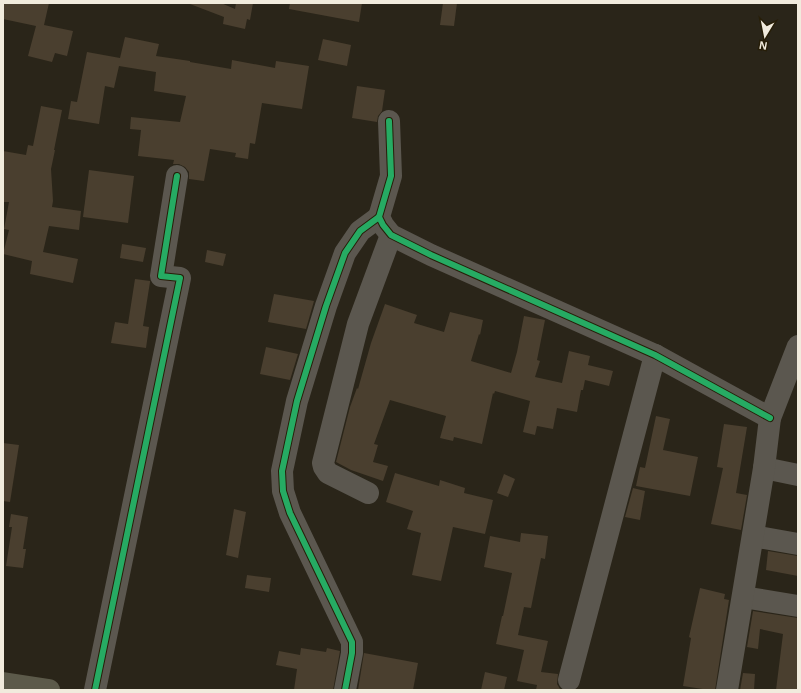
<svg xmlns="http://www.w3.org/2000/svg" width="801" height="693" viewBox="0 0 801 693" font-family="Helvetica,sans-serif">
	<rect width="100%" height="100%" fill="#2a2519"/>
	<g fill="#4a3f2f">
		<polygon points="3,3 49,3 44,25 73,31 67,56 55,53 52,62 28,56 36,26 3,19"/>
		<polygon points="190,3 221,3 235,9 236,3 253,3 250,20 247,19 245,29 223,24 224,17 190,4"/>
		<polygon points="290,3 362,3 359,22 289,9"/>
		<polygon points="443,3 457,3 454,26 440,25"/>
		<polygon points="125,37 159,44 156,56 190,61 190,62 231,69 232,60 275,68 276,61 309,66 302,109 262,103 255,144 250,143 248,159 235,157 236,153 210,149 204,181 189,179 189,172 185,167 179,164 173,164 174,160 138,156 141,130 130,129 131,117 180,122 186,96 154,91 156,72 119,66 114,88 105,86 99,124 68,119 71,101 77,102 87,52 120,58"/>
		<polygon points="323,39 351,45 347,66 318,60"/>
		<polygon points="357,86 385,90 382,111 378,116 377,122 352,118"/>
		<polygon points="41,106 62,110 54,150 55,150 51,169 53,201 52,207 81,211 79,230 49,226 43,252 78,259 73,283 30,274 32,261 3,254 9,230 4,229 9,202 3,202 3,151 26,155 28,145 33,146"/>
		<polygon points="89,170 134,176 128,223 83,217"/>
		<polygon points="122,244 146,248 143,262 120,258"/>
		<polygon points="207,250 226,254 223,266 205,262"/>
		<polygon points="135,279 150,281 150,282 143,326 149,327 146,348 111,343 115,322 128,324"/>
		<polygon points="274,294 314,301 306,329 268,322"/>
		<polygon points="385,304 417,315 414,323 444,332 450,312 483,320 480,335 479,334 471,361 511,373 517,352 524,316 545,320 537,360 540,361 535,377 562,383 569,351 590,356 588,365 613,371 609,386 585,380 583,390 581,390 577,412 557,408 553,429 537,426 535,435 523,432 530,401 495,391 494,394 493,393 482,444 454,437 453,441 440,438 446,416 390,400 374,444 378,445 373,462 388,466 383,481 351,470 336,462 350,407 357,388 358,389 371,343"/>
		<polygon points="266,347 298,354 290,380 260,374"/>
		<polygon points="656,416 670,419 663,450 698,457 690,496 636,486 640,467 645,468"/>
		<polygon points="724,424 747,427 736,493 747,495 741,530 711,524 723,468 717,467"/>
		<polygon points="3,443 19,445 10,502 3,501"/>
		<polygon points="395,473 439,486 440,480 465,488 464,493 493,500 485,534 453,527 441,581 412,575 421,533 407,529 413,511 386,502"/>
		<polygon points="504,474 515,479 508,497 497,493"/>
		<polygon points="633,488 645,491 640,520 625,517"/>
		<polygon points="234,509 246,512 238,558 226,555"/>
		<polygon points="11,514 28,517 23,549 26,549 23,568 6,566 12,527 9,527"/>
		<polygon points="521,533 548,536 545,559 541,558 531,608 524,607 518,635 548,641 541,672 558,674 557,684 560,689 562,690 536,690 537,685 517,681 524,650 496,644 502,616 503,616 512,573 484,567 490,536 520,542"/>
		<polygon points="768,551 798,556 798,576 766,570"/>
		<polygon points="247,575 271,578 269,592 245,588"/>
		<polygon points="700,588 725,594 724,599 729,600 715,690 709,690 683,686 691,638 689,637"/>
		<polygon points="753,611 798,618 798,690 776,690 783,634 760,629 758,649 747,647"/>
		<polygon points="301,648 326,652 327,648 340,651 333,690 294,690 297,669 276,665 279,651 300,655"/>
		<polygon points="364,653 418,663 413,690 358,690"/>
		<polygon points="485,672 507,677 504,690 481,690"/>
		<polygon points="743,673 755,674 754,690 740,690"/>
	</g>
	<g fill="none" stroke-linecap="round" stroke-linejoin="round">
		<g stroke="#5b574f" stroke-width="22">
			<polyline points="389,121 391,176 379,217 383,225 391,235 431,255 655,355 770,418"/>
			<polyline points="764,468 798,475"/>
			<polyline points="368,493 328,473 324,467 323,463 358,324 391,235"/>
			<polyline points="753,536 798,544"/>
			<polyline points="743,597 798,606"/>
			<polyline points="569,680 655,355"/>
			<polyline points="95,690 180,278 161,276 177,176"/>
			<polyline points="345,690 352,653 352,642 290,513 283,491 282,471 297,401 326,306 345,253 360,231 379,217"/>
			<polyline points="727,690 764,468 770,418 798,346"/>
		</g>
		<polyline stroke="#5c5a4a" stroke-width="22" points="3,683 49,690"/>
		<g stroke="#271e08" stroke-width="8">
			<g id="cycleway">
				<polyline points="389,121 391,176 379,217 383,225 391,235 431,255 655,355 770,418"/>
				<polyline points="95,690 180,278 161,276 177,176"/>
				<polyline points="345,690 352,653 352,642 290,513 283,491 282,471 297,401 326,306 345,253 360,231 379,217"/>
			</g>
		</g>
		<use href="#cycleway" stroke="#26ab63" stroke-width="6"/>
	</g>
	<rect width="801" height="693" fill="none" stroke="#f1ebdd" stroke-width="8"/>
	<g transform="translate(765 36) rotate(190)" stroke="#271e08" stroke-width="3" paint-order="stroke">
	<path d="M0-3L7 15L0 10L-7 15Z" fill="#f1ebdd"/>
	<text y="-6" font-size="11" font-weight="bold" text-anchor="middle" fill="#f1ebdd">N</text>
	</g>
</svg>
